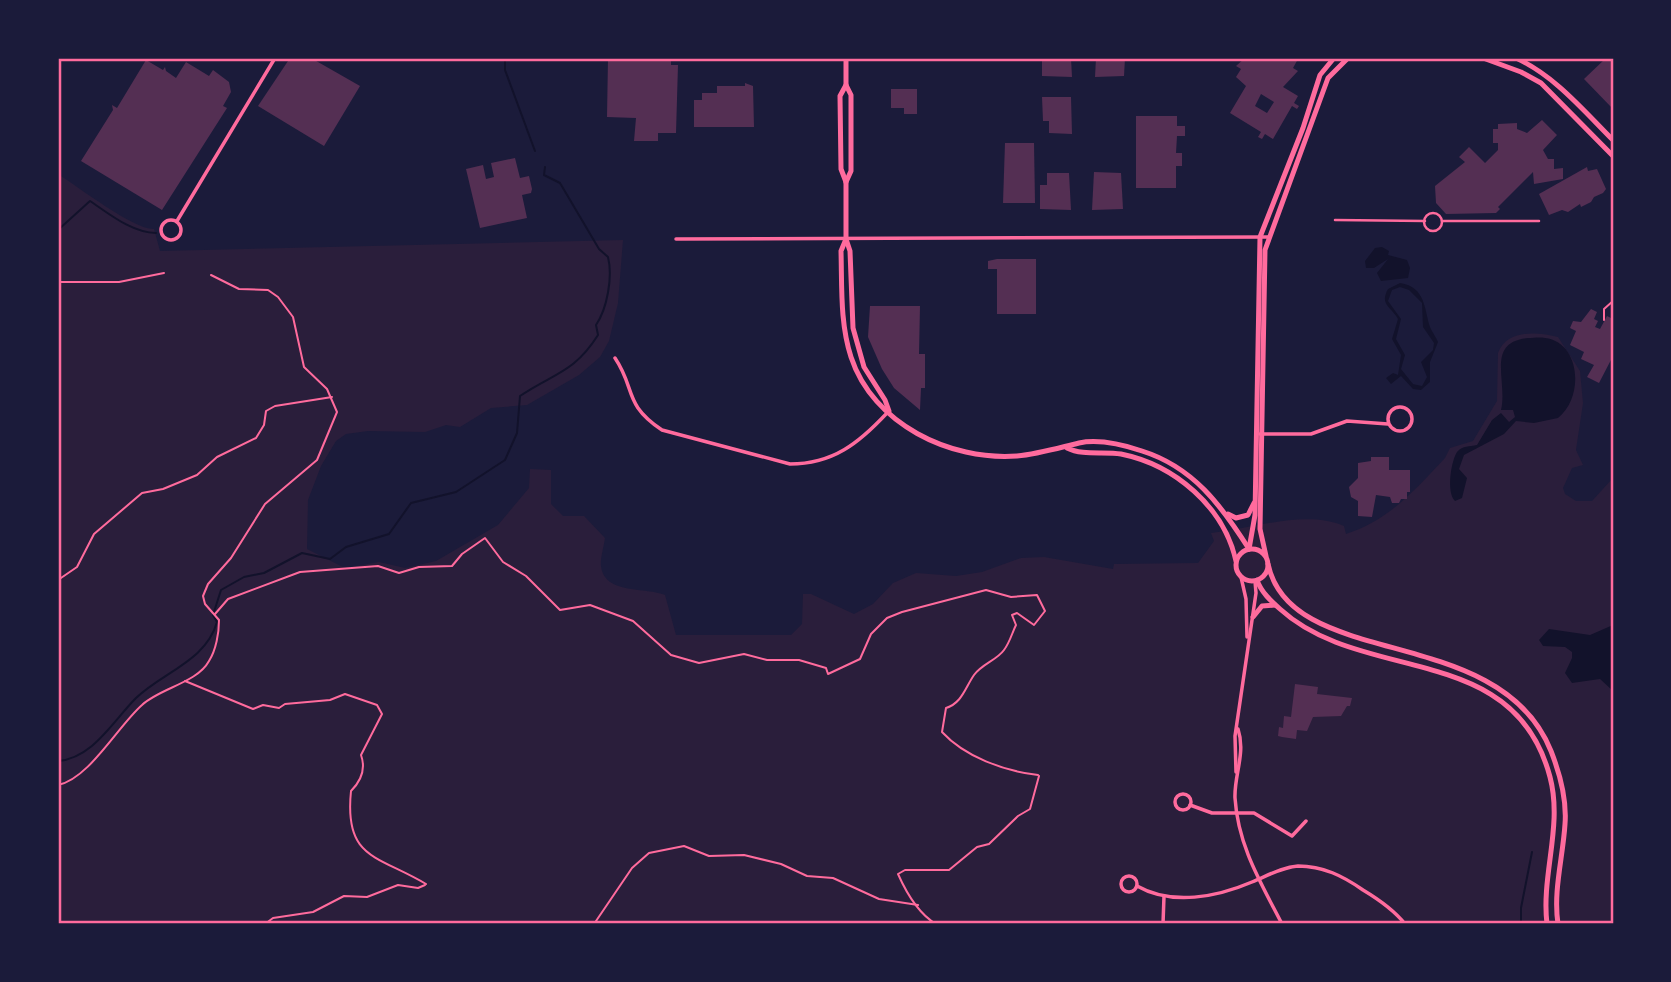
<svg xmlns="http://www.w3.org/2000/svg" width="1671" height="982" viewBox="0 0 1671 982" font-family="Jost,sans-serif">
	<rect width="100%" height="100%" fill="#1b1b3a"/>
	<path fill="#2a1e3b" d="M58,174C80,188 134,230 154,229L160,251L623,240L618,303L609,341L600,357L579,375L527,405L491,408L460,427L446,425L425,432L368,431L346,434L336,441L321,466L308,500L307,549L345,568L379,562L405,568L436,561L498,525L529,488L530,469L551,470V504L563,516H584L605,538C604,546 600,559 601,566C604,595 647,587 665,595L676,635H791L802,624L803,594H811L854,614L873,604L893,583L916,573L956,576L982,572L1021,558L1044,557L1113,569L1114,564L1198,563L1214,541L1211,533C1253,529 1304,509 1344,526L1346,534C1389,520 1414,491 1445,458L1450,448L1473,441L1497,401L1498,353C1507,329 1538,332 1558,337L1580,371L1583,403L1576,450L1583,465L1572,468L1563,488L1565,494L1576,501H1592L1613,478V924H58Z"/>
	<g fill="#12122b" fill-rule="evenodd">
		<polygon points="1382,247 1389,251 1388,255 1407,260 1410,268 1408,278 1381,281 1377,273 1388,259 1374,268 1366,268 1365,261 1375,248"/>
		<path d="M1400,283C1426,287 1424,309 1430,327C1432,332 1436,337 1438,342L1430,362V382L1421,390L1413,389L1401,376L1391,384L1386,378L1393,373L1398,375L1401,355L1392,339L1398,319C1392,307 1379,305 1388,289ZM1400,287L1409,290L1422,303L1423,327L1434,343L1433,350L1421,362L1427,377L1422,386L1413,384L1401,369L1405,355L1396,339L1401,319L1388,301L1392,290Z"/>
		<path d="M1528,338C1533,338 1540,337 1545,338C1580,342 1585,396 1558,418L1534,423L1516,421L1504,434L1464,455L1459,469L1467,478L1462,498L1455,501C1446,493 1451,461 1457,452C1463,445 1469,447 1477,445L1492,420L1501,413L1509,422L1515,417L1513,410H1501C1508,381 1485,342 1528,338Z"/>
		<polygon points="1613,625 1613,691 1600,679 1572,683 1565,673 1572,658 1572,652 1565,647 1543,646 1539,640 1549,629 1590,635"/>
	</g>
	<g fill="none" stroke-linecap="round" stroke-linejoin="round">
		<g stroke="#12122b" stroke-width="2">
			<polyline points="505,58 505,70 535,151"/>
			<path d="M58,230L90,201C108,213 132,233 156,233"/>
			<path d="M58,761C93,758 113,721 136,698C163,672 206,661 217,622L213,615L221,590L244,577L264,573L302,553L330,559L346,547L389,534L411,503L456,492L505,460L517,433L520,396C554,373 574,373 598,335L596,325C607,309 613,277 608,257L599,249L560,183L544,175L545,167"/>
			<polyline points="1521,924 1521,908 1532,852"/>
		</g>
	</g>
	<g fill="#542f53" fill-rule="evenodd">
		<polygon points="290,58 311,58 360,86 324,146 258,106"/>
		<polygon points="608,58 671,58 671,65 678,65 676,133 658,133 658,141 634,141 636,118 607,117"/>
		<polygon points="1042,58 1071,58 1072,77 1042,76"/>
		<polygon points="1096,58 1125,58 1124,76 1095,77"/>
		<path d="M1245,58L1298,59L1293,68L1298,71L1283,87L1298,96L1294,103L1299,106L1297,109L1292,106L1273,139L1265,134L1262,139L1258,137L1261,132L1230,113L1246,86L1236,77L1241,69L1236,66ZM1261,94L1274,102L1267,113L1255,106Z"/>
		<polygon points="1606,58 1613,58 1613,109 1584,79"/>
		<polygon points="146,60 163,70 165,67 166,71 176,78 186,62 209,76 213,70 229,82 231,92 223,106 227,108 162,210 81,161 113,110 112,105 117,108"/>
		<polygon points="745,83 753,86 754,127 694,127 694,100 702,100 702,93 717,93 717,86 745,86"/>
		<polygon points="891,89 917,89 917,114 904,114 904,108 891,108"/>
		<polygon points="1042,97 1071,97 1072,134 1049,133 1049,121 1043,121"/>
		<polygon points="1136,116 1177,116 1177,126 1185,126 1185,136 1177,136 1176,153 1182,153 1182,166 1176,166 1176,188 1136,188"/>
		<polygon points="1542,120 1557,135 1543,150 1548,159 1554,159 1554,169 1563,168 1563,179 1534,184 1533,172 1498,207 1500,209 1496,213 1446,214 1436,203 1435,186 1465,162 1459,157 1469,147 1485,163 1498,150 1498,143 1493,143 1493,129 1498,129 1498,124 1517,123 1517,129 1527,133"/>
		<polygon points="1005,143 1034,143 1035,203 1003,203"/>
		<polygon points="515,158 520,178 529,176 532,189 531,193 522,195 527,218 480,228 466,169 483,165 486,179 494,177 491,163"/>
		<polygon points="1587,167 1588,171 1597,169 1606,189 1603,193 1594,197 1591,202 1581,207 1580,204 1568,212 1562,210 1549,215 1539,194"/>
		<polygon points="1094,172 1121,173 1123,209 1092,210"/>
		<polygon points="1047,173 1069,173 1071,210 1040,209 1040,185 1047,185"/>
		<polygon points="997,259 1036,259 1036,314 997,314 997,269 988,269 988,261"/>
		<polygon points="870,306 920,306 919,354 925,354 925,388 921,388 920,410 894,388 882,369 868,337"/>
		<polygon points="1591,309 1597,312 1594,319 1598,321 1595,327 1600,329 1607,316 1613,319 1613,356 1599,383 1587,377 1594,365 1581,359 1584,352 1570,345 1576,331 1570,328 1573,321 1581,322"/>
		<polygon points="1371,457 1389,457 1389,470 1410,470 1410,492 1407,492 1407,499 1401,499 1399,503 1392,503 1390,497 1376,495 1372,517 1358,516 1358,501 1351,497 1349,487 1358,478 1358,463 1371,461"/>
		<polygon points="1295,684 1318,687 1317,694 1352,698 1350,706 1347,706 1341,716 1313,717 1307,731 1297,730 1296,739 1282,737 1278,736 1279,727 1283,728 1284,716 1291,717"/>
	</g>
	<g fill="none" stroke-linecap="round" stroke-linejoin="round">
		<g stroke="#ff6b9d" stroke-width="2">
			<polyline points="58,282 119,282 164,273"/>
			<polyline points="58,580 77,567 94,534 142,493 163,489 197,475 217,457 256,438 264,425 266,411 275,406 332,397"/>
			<path d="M215,614L228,599L300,572L378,566L399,573L419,567L452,566L462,554L485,538L503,562L526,576L560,610L590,605L633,621L671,655L699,663L744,654L767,660H799L826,668L828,674L860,659L871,634L887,618L902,612L986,590L1011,597L1037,595L1045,611L1034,625L1017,613L1012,615L1016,625C1012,633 1010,642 1004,650C997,660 982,664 974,675C965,688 962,703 946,708L942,732C965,757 1004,771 1038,775"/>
			<path d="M185,681L253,709L263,705L279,708L285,704L330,700L345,694L377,705L382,714L361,755C366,769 361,781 351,791C344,859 377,855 426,884"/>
			<path d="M58,785C89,779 118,726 142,705C160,688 197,683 209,661C216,650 219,633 219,620L205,604L203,596L208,584L231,558L265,504L317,460L337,412L327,389L304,367L293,317L278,297L268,290L239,289L211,275"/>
			<polyline points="265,924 273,918 313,912 344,896 367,897 398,885 418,888 425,885"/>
			<polyline points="594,924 632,868 649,853 684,846 709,856 744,855 781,864 807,876 833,878 879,899 918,905"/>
			<path d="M936,924C919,914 906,892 898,874L905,870H949L977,847L989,844L1018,816L1030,809L1039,776"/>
		</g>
		<polyline stroke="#ff6b9d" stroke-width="2" points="1604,320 1604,309 1613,301"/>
		<g stroke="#ff6b9d" stroke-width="2.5">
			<circle cx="1433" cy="222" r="9"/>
			<polyline points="1335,220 1425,221"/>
			<polyline points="1442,221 1539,221"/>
		</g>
		<g stroke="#ff6b9d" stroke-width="3.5">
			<circle cx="171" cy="230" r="10"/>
			<polyline points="177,221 275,58"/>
			<polyline points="676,239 1268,237"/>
			<path d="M615,358C636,389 623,404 662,430L790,464C833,464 859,443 887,413"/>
			<circle cx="1400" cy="419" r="12"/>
			<polyline points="1260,434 1311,434 1347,421 1388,424"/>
			<polyline points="1241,577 1246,599 1247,637"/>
			<path d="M1238,729C1246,753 1234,775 1235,798C1238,846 1261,883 1282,924"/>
			<polyline points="1236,772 1235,736 1256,593 1255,581"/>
			<circle cx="1183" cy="802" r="8"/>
			<polyline points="1190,805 1212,813 1254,813 1292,836 1306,821"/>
			<circle cx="1129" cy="884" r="8"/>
			<path d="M1137,886C1172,906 1217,897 1252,882C1267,876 1282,867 1298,866C1323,866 1343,876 1363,890C1378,899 1394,910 1405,924"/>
			<polyline points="1163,924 1164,896"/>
		</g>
		<g stroke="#ff6b9d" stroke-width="5">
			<polyline points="1483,58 1521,72 1541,83 1613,156"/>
			<path d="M1516,58C1555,76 1583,110 1613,140"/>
			<polyline points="1249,549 1255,515 1260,237 1303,128 1320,75 1334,58"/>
			<polyline points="1266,556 1260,529 1265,250 1328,78 1348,58"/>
		</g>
		<g stroke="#ff6b9d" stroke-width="5">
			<polyline points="846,58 846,85 851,95 851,171 846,182"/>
			<polyline points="846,85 840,96 841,169 846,182 846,239 850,251 853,328 864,367 885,400 889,411"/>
			<path d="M846,239L841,251C842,287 840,323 851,357C873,424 950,461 1017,456C1038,454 1058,448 1079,443C1098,439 1124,445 1142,451C1193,467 1221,505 1249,549"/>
			<path d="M1067,448C1083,456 1104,451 1121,454C1175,465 1224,507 1236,561"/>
			<polyline points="1228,514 1236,518 1248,515 1254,503"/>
			<circle cx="1252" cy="565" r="16"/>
			<path d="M1268,564C1291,672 1499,621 1551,751C1560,774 1567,799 1565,824C1563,857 1553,891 1558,924"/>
			<path d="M1257,580C1261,592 1271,601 1280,609C1363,685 1514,640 1550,777C1563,826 1541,875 1547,924"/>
			<polyline points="1253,617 1262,606 1275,605"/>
		</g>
	</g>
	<rect width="1671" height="982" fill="none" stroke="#1b1b3a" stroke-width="119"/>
	<rect x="60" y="60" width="1552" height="862" fill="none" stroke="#ff6b9d" stroke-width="2.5"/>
</svg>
